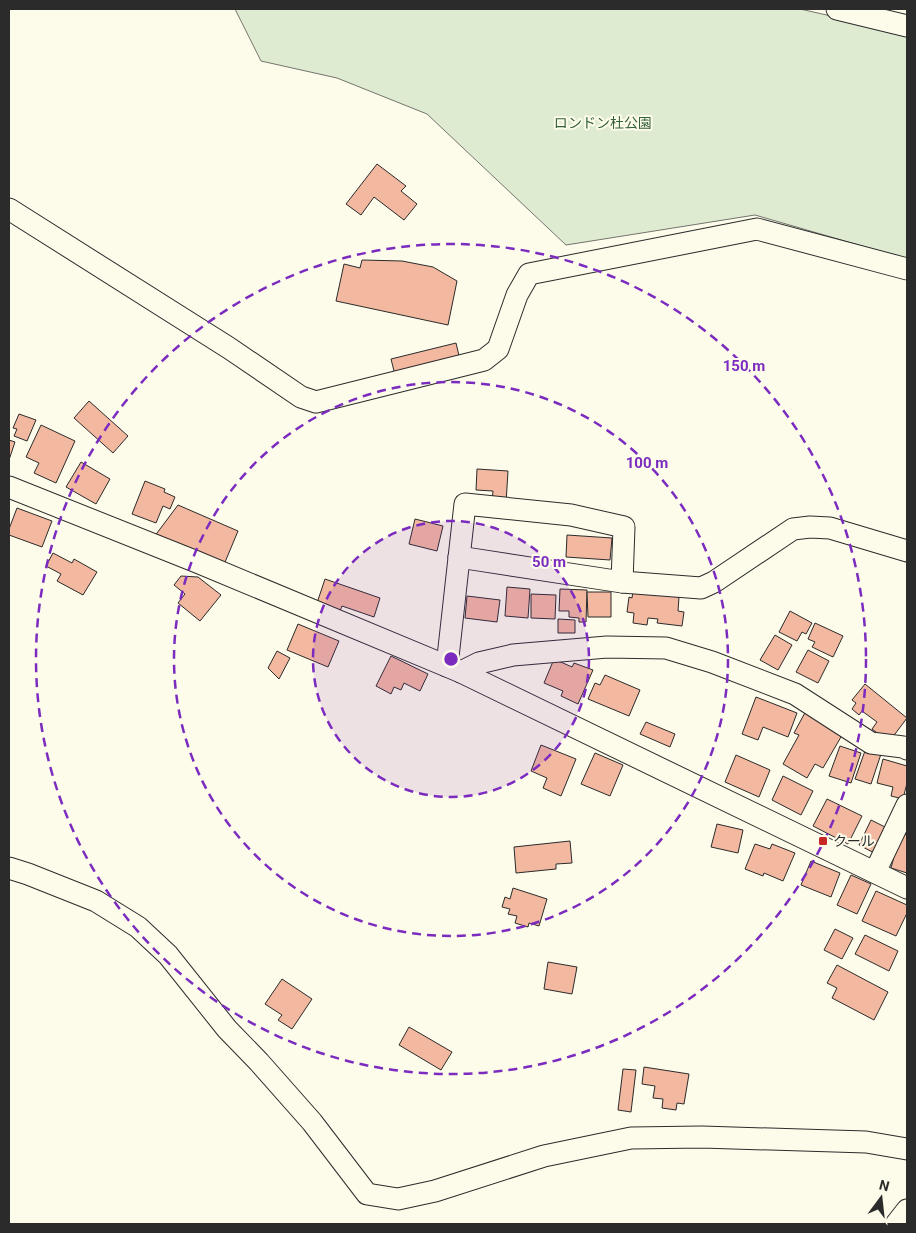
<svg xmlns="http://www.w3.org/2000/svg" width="916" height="1233" viewBox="0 0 916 1233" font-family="Roboto,'Noto Sans JP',sans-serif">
	<rect width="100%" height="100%" fill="#fdfbea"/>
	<polygon fill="#deebd1" stroke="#74746e" points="235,9 800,9 907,33 907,259 755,215 566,245 427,114 337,78 261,61"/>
	<g fill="#f2b8a0" stroke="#2b2b2b">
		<polygon points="377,164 406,186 401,191 417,204 404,220 374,197 361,215 346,204"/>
		<polygon points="362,260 402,261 433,267 457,281 448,325 336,301 344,264 360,268"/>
		<polygon points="456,343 460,360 395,375 391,359"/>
		<polygon points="89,401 128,436 113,453 74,418"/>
		<polygon points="19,414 36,420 27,441 14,436 17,429 13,428"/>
		<polygon points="41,425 75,441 56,483 34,473 39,463 26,457"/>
		<polygon points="9,440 15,442 9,460"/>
		<polygon points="81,462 110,479 96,504 66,487"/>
		<polygon points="477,469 508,471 506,503 492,502 493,491 476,490"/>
		<polygon points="145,481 165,489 164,492 175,497 170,509 163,506 156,523 132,514"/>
		<polygon points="178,505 238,531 223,567 154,537"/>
		<polygon points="17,508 52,521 42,547 9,535 9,529"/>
		<polygon points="415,519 443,526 437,551 409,544"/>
		<polygon points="567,535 612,538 610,560 566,557"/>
		<polygon points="53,553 72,563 74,559 97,572 83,595 57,581 61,574 46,566"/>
		<polygon points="181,576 198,577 221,595 200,621 178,603 185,594 174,585"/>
		<polygon points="325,579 380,598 374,617 342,606 340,611 317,603"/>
		<polygon points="507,587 530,589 528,618 505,616"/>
		<polygon points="560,589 587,590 586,622 579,622 579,618 569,617 569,611 559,611"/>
		<polygon points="633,591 679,597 678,611 684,612 682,626 657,623 658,619 648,618 647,625 633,623 634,613 627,612 629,597 632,598"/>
		<polygon points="587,592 611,592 611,617 588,617"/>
		<polygon points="531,594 556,595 555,619 531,618"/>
		<polygon points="467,596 500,600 497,622 465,618"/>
		<polygon points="790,611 812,623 806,634 802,632 797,641 779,632"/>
		<polygon points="558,619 575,620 575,633 558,633"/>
		<polygon points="815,623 843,636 833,657 812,647 815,642 808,639"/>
		<polygon points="298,624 339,641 328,667 287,650"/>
		<polygon points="775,635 792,645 778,670 760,660"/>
		<polygon points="808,650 829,661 818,683 796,672"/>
		<polygon points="277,651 290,658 279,679 268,668"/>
		<polygon points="391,656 428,674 420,691 404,683 401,690 394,687 391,694 376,686"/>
		<polygon points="554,659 572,667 574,663 593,670 578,704 561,696 563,691 544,683"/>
		<polygon points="605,675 640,690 629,716 588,699 595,683 600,685"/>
		<polygon points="865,684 907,718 889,742 872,729 877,722 862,711 859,715 852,709 856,703 852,700"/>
		<polygon points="756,697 797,713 788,737 763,727 758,740 742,734"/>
		<polygon points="807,709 845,730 823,768 815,764 807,778 783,764 799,735 794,733"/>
		<polygon points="646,722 675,734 670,747 640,734"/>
		<polygon points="541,745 576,759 561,796 543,788 547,778 531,771"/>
		<polygon points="840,746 861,753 851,783 829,776"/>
		<polygon points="866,748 881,754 871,784 855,779"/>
		<polygon points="595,753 623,765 610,796 581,784"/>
		<polygon points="736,755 770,770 759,797 725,782"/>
		<polygon points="883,759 907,766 907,783 903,799 891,796 893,787 877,783"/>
		<polygon points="783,776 813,791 801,815 772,800"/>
		<polygon points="827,799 862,816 848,844 813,826"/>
		<polygon points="871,820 891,830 878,855 859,845"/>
		<polygon points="717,824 743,830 738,853 711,847"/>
		<polygon points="900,833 907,835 907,873 891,868"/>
		<polygon points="570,841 572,863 556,864 556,869 516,873 514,847"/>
		<polygon points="755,844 770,849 772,844 795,853 783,881 764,873 763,876 745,869"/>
		<polygon points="811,861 840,873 831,897 801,885"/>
		<polygon points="851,875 871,884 857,914 837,905"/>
		<polygon points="513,888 547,899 539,926 529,923 528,927 515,923 517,916 508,914 510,909 502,907 505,897 510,899"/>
		<polygon points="876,891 907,905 907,913 896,936 862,921"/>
		<polygon points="835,929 853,938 842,959 824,950"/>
		<polygon points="865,935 898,951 889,971 855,954"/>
		<polygon points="548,962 577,967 572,994 544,989"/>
		<polygon points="837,965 888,992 874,1020 832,998 837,988 827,983"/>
		<polygon points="282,979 312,999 292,1029 278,1020 282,1015 265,1004"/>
		<polygon points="409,1027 452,1052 441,1070 399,1045"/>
		<polygon points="644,1067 689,1074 684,1104 677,1103 676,1110 662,1108 663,1099 653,1098 655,1086 642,1084"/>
		<polygon points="623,1069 636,1070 631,1112 618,1110"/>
	</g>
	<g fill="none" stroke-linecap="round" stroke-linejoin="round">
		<g stroke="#2b2b2b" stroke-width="23">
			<g id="minor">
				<polyline points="837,9 907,26"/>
				<polyline points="9,209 229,348 301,397 316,402 484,360 498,349 517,295 529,274 757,229 907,269"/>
				<polyline points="9,487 197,562 461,672 907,888"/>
				<polyline points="459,557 622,582 701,588 714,582 793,529 810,527 830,528 907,551"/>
				<polyline points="447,666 465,504 571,515 624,527 622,582"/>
				<polyline points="461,672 479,663 513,655 607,647 666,648 712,662 795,694 871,743 903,747 907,749"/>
				<polyline points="9,868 28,874 96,901 138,927 168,955 227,1029 259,1062 312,1122 367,1194 398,1199 435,1191 544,1156 631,1138 702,1137 866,1142 907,1149"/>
				<polyline points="875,872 907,805"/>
				<polyline points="896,1224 907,1210"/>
			</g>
		</g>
		<use href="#minor" stroke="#fdfbea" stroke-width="21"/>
	</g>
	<circle cx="451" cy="659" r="138" fill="#7b2cbf" fill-opacity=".12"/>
	<g fill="none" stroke="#7b2cbf" stroke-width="2.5" stroke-dasharray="9 6">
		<circle cx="451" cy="659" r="138"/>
		<circle cx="451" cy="659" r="277"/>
		<circle cx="451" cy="659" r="415"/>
	</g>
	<rect fill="#c62828" stroke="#fdfbea" stroke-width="2" x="818" y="836" width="10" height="10" rx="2.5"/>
	<g text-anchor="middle" stroke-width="4" stroke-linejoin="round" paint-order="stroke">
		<g font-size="14" fill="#34623c" stroke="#fdfbea">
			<text x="603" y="128">ロンドン杜公園</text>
		</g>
		<g font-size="14" fill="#2b2b2b" stroke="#fdfbea" text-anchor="start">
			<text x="833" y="846">クール</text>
		</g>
	</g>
	<circle cx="451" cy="659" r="8" fill="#7b2cbf" stroke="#fdfbea" stroke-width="2.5"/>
	<g font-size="15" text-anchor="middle" font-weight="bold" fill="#7b2cbf" stroke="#fdfbea" stroke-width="4" stroke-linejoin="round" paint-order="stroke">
		<text x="744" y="371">150 m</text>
		<text x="647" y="468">100 m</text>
		<text x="549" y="567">50 m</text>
	</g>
	<rect width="916" height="1233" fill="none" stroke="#2b2b2b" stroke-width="20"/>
	<g transform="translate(881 1198) rotate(15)" stroke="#fdfbea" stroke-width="4" paint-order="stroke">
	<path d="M0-4L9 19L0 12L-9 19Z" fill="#2b2b2b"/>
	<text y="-8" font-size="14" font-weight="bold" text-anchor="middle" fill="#2b2b2b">N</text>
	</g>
</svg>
